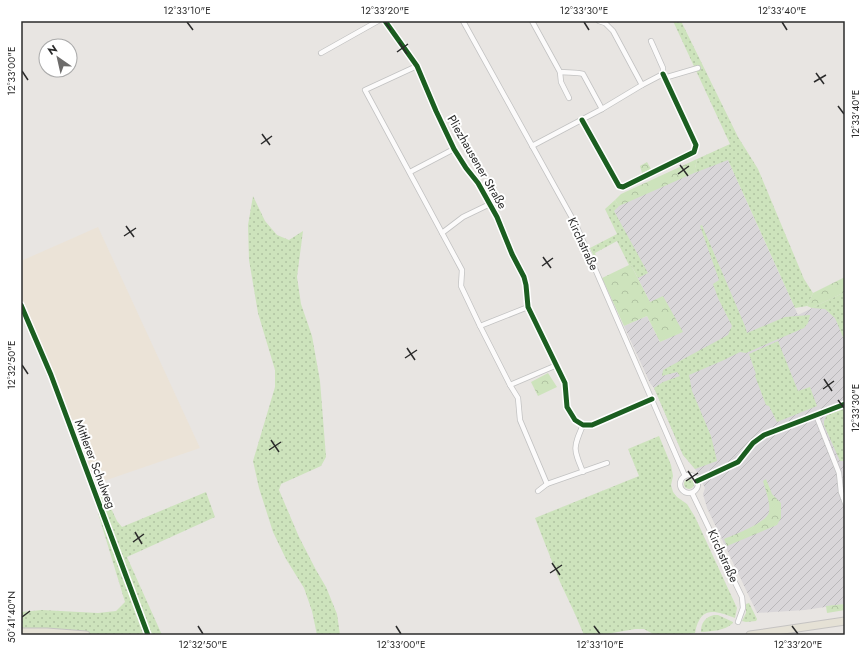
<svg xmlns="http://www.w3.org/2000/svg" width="866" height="656" viewBox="0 0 866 656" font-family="Jost,sans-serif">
	<defs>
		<pattern id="industrial-furrows" width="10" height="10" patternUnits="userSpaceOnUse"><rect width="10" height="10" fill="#d9d6d9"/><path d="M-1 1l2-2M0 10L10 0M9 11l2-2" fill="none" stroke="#bab8ba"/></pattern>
		<pattern id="grass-dots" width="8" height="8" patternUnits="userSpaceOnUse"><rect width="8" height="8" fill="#cde3bc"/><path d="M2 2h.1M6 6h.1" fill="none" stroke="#b0c3a2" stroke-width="1.8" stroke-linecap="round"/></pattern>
		<pattern id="forest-crowns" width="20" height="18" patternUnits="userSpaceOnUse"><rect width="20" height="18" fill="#cde3bc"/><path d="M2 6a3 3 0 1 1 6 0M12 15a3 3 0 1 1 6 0" fill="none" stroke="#b0c3a2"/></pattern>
	</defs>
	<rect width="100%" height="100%" fill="#e8e5e2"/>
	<polygon fill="url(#industrial-furrows)" points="727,158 798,315 845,292 845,604 805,610 757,613 707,508 703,494 705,488 695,469 683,455 654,388 650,383 624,326 647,316 660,342 682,332 650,302 618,239 623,237 608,208 676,176 709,163"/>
	<polygon fill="#ebe3d7" points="98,227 200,448 92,485 21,305 21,261"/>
	<g fill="url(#grass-dots)">
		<polygon points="673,21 681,21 738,137 758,169 804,279 813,293 807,306 795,308 728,160 694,173 697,159 730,144"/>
		<polygon points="253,196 265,221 277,235 289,240 303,231 297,277 301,304 312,336 320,381 326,457 321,466 281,484 279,490 299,537 316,570 326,587 337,614 340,635 317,635 312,611 304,588 286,559 273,532 259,488 253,461 275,387 275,370 258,313 249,260 248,225"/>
		<polygon points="615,200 619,206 614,211 648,273 638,278 631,265 629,265 617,241 595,253 597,258 595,259 590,248 617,234 605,209"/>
		<polygon points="702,225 745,326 747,333 785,317 810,315 808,323 804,328 746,353 740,352 724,360 689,375 692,391 711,436 717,461 695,469 683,455 654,388 663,382 680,376 677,372 662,376 663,370 728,335 732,326 718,298 713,284 719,280 700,226"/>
		<polygon points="845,292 845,342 835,318 825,309 812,308"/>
		<polygon points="778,341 798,391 810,387 817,406 777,422 769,406 766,405 755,376 756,374 749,354"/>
		<polygon points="845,408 845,461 840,461 824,425 824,421 827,415"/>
		<path d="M659,436L671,465L673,476L671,485L673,492L677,497L687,504L695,517L737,608L735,618C714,610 700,606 695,633L679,635H655L644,629H635L601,635H584L575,614L560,582L535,518L639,476L628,449Z"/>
		<circle cx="689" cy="484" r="5"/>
		<polygon points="102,489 117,521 122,527 206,492 215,517 127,557 162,635 21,635 21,612 42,610 98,613 116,611 125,602 98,513 104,511 98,494"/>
		<polygon points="749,603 757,619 756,621 746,622 742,621 746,613 746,604"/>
		<path d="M714,615H718L733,622V623C724,631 713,631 701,632C701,623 705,617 714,615Z"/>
	</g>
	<g fill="url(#forest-crowns)">
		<polygon points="697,159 694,173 619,206 615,200 621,194"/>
		<polygon points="647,162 651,169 642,173 640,166"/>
		<polygon points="629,265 631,265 650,302 663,296 683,332 660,342 647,316 624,326 602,278"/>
		<polygon points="845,277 845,292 812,308 807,306 813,293"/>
		<polygon points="548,373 557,387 538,396 531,382"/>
		<path d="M766,479L772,494L781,503V518L777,525L727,546L724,539C734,535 768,522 769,512C771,505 765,488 763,481Z"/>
		<polygon points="845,604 845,610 827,613 826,606"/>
	</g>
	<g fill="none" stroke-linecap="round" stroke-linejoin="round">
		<g stroke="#c2c2c2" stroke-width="6">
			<g id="minor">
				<polyline points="385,21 417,66 436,111 454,149 466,168 478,183 497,217 512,254 524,277 526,285 528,307 565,383 567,407 575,420 583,425 592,425 652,399"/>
				<polyline points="463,21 576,225 685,476"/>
				<path d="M532,21L560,72C568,73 576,72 583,74L602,109"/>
				<polyline points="599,21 605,23 613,31 642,85"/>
				<polyline points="651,41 663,68 663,74"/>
				<polyline points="321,53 378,21"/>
				<polyline points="417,66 365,90 462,270 461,286 480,326 510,385 518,398 520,420 547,484"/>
				<polyline points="560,72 561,82 569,98"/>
				<polyline points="664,78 698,68"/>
				<polyline points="582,120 619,186 623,187 694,152 696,145 663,74"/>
				<polyline points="532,146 602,109 642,85 663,74"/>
				<polyline points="410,172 454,149"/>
				<polyline points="442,233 463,217 490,204"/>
				<polyline points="21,305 51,375 148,635"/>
				<polyline points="480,326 528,307"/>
				<polyline points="510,385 557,365"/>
				<polyline points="816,415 839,473 841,492 845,503"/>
				<path d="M583,472C573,448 573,448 583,425"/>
				<circle cx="689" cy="484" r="9"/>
				<polyline points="697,481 738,462 753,443 764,435 845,404"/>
				<polyline points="538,491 547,484 607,463"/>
				<polyline points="692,493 742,597 743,608 738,622"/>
			</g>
		</g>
		<g stroke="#c5c3c2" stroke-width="9">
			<g id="primary">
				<polyline points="21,632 47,632 86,635"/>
				<polyline points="750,635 845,621"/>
			</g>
		</g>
		<use href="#minor" stroke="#fcfbfb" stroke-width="4.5"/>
		<use href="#primary" stroke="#e5e1d5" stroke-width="7"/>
		<g stroke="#fff" stroke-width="8">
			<g id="cycleway">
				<polyline points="385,21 417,66 436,111 454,149 466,168 478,183 497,217 512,254 524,277 526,285 528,307 565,383 567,407 575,420 583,425 592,425 652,399"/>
				<polyline points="582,120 619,186 623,187 694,152 696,145 663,74"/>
				<polyline points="21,305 51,375 148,635"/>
				<polyline points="697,481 738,462 753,443 764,435 845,404"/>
			</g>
		</g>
		<use href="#cycleway" stroke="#1b5e20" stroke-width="5"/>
	</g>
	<path fill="none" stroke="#2b2b2b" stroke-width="1.5" d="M187,22L193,30M385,22L391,30M584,22L589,30M782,22L787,30M399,42L407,54M397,52L408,44M22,71L28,80M816,73L824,84M814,82L826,75M838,106L844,114M262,134L270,145M261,144L272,136M680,165L688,176M678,174L689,166M126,226L134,237M124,236L136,228M543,257L551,268M542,266L553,258M407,348L415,360M405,358L417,350M22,365L28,374M824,379L832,391M823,389L834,381M838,400L844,408M271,440L279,452M269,450L281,442M688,471L696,483M686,481L698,473M135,532L142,544M133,542L144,534M552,563L560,575M550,573L562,565M22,617L30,611M198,626L203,634M396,626L401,634M594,626L600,634M792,626L798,634"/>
	<g text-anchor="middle" stroke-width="4" stroke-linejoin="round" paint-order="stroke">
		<g font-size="12" fill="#2b2b2b" stroke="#fff">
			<text transform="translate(477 162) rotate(60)" y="4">Pliezhausener Straße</text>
			<text transform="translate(583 244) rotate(65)" y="4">Kirchstraße</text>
			<text transform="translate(95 464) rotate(69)" y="4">Mittlerer Schulweg</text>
			<text transform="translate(723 556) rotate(65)" y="4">Kirchstraße</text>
		</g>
	</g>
	<rect width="866" height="656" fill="none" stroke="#ffffff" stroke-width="44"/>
	<g transform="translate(58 58) rotate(326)"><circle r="19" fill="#ffffff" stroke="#aaaaaa"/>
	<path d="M0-3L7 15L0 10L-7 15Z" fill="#6d6c6b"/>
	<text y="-6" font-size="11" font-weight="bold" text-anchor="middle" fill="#2b2b2b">N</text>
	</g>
	<rect x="22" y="22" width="822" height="612" fill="none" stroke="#2b2b2b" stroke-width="1.5"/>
	<g font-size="10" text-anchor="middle" fill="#2b2b2b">
		<text x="187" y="14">12°33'10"E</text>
		<text x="385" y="14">12°33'20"E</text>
		<text x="584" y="14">12°33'30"E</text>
		<text x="782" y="14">12°33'40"E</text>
		<text transform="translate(11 71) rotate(-90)" y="4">12°33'00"E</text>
		<text transform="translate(855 114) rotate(-90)" y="4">12°33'40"E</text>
		<text transform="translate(11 365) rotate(-90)" y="4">12°32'50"E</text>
		<text transform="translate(855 408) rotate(-90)" y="4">12°33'30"E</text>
		<text transform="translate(11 617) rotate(-90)" y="4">50°41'40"N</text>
		<text x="203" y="648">12°32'50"E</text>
		<text x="401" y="648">12°33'00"E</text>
		<text x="600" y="648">12°33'10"E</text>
		<text x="798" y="648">12°33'20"E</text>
	</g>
</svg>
